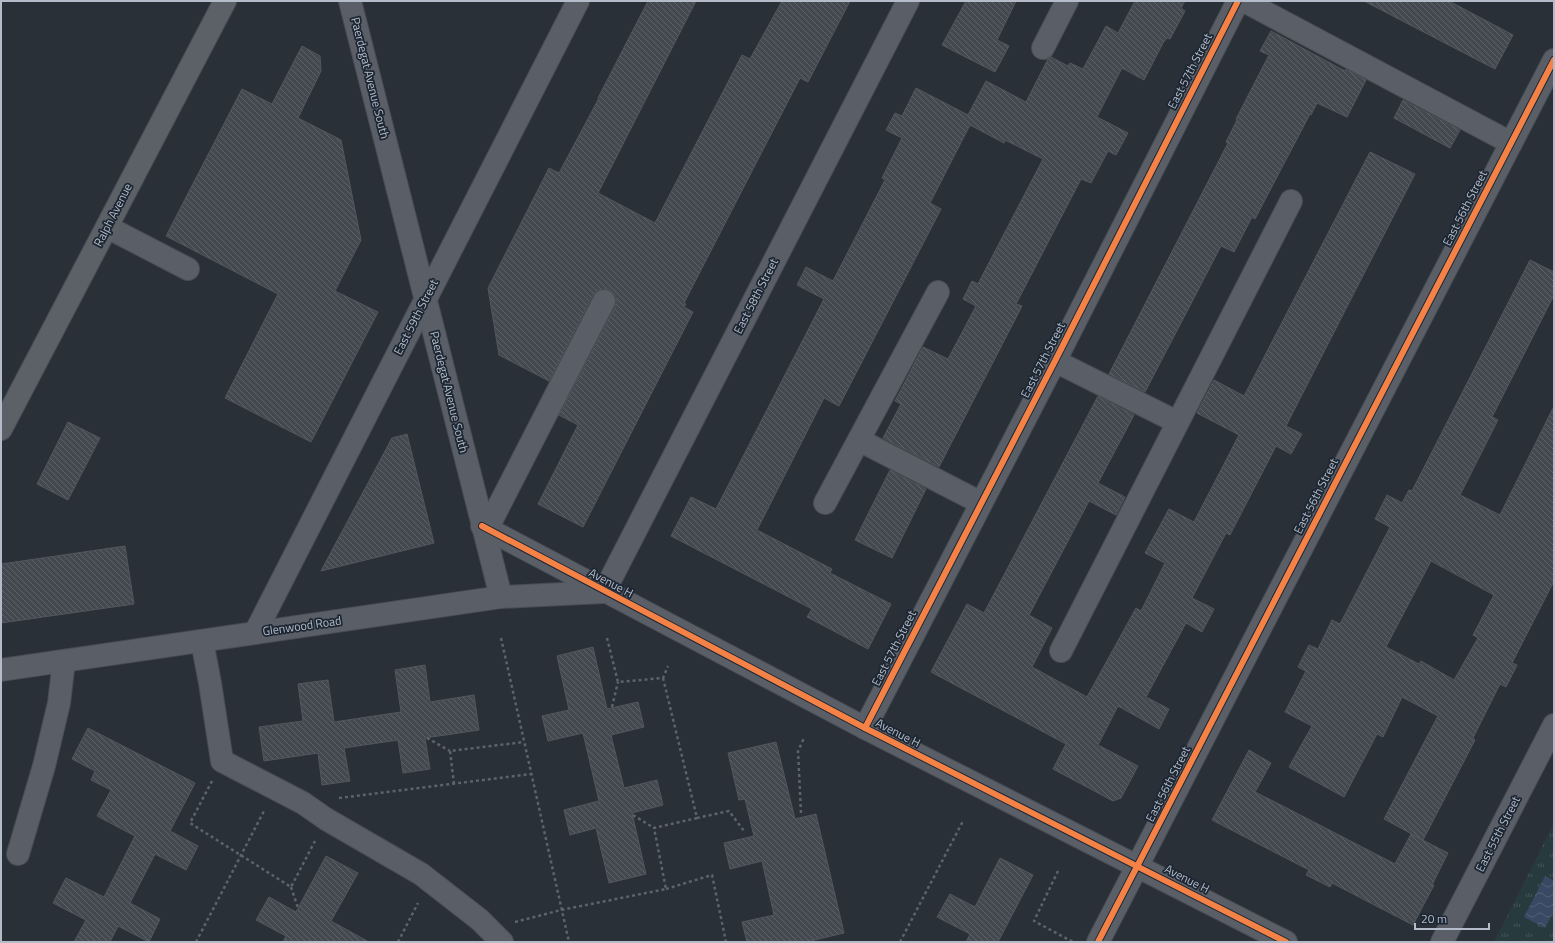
<svg xmlns="http://www.w3.org/2000/svg" width="1555" height="943" viewBox="0 0 1555 943" font-family="'Titillium Web',sans-serif">
	<defs>
		<pattern id="grass-tufts" width="24" height="20" patternUnits="userSpaceOnUse"><rect width="24" height="20" fill="#273a3e"/><path d="M3 7l-1-3M5 7V3M7 7l1-3M15 17l-1-3M17 17v-4M19 17l1-3" fill="none" stroke="#445559"/></pattern>
		<pattern id="water-waves" width="16" height="10" patternUnits="userSpaceOnUse"><rect width="16" height="10" fill="#384963"/><path d="M0 5q4-4 8 0t8 0" fill="none" stroke="#526178"/></pattern>
		<pattern id="building-back-hatch" width="6" height="6" patternUnits="userSpaceOnUse"><rect width="6" height="6" fill="#444950"/><path d="M-1 5l2 2M0 0l6 6M5-1l2 2" fill="none" stroke="#5d6168"/></pattern>
	</defs>
	<rect width="100%" height="100%" fill="#2a3038"/>
	<polygon fill="url(#grass-tufts)" points="1554,823 1554,942 1494,942"/>
	<polygon fill="url(#water-waves)" points="1545,876 1554,881 1554,911 1545,928 1524,917"/>
	<g fill="url(#building-back-hatch)" stroke="#52575f" fill-rule="evenodd">
		<polygon points="648,1 696,1 598,193 655,223 742,55 750,59 782,1 850,1 808,82 800,78 684,303 686,304 684,307 693,312 583,527 538,504 578,425 559,415 615,307 616,301 615,295 610,290 604,289 598,290 593,295 549,381 499,355 488,288 549,168 559,173 599,98 598,98"/>
		<polygon points="966,1 1016,1 997,40 1009,46 995,72 942,45"/>
		<polygon points="1135,1 1185,1 1181,8 1185,11 1170,39 1167,38 1163,43 1144,80 1122,68 1097,117 1128,133 1116,155 1108,151 1091,183 1081,179 1016,304 1022,306 939,467 883,438 901,404 895,401 923,347 948,359 976,306 963,299 972,281 978,284 1043,159 1005,140 1004,143 970,125 930,203 941,209 839,406 824,398 757,530 832,569 830,573 891,604 868,649 807,617 812,609 671,536 691,497 716,509 824,299 797,285 806,267 833,281 885,180 882,178 902,138 886,130 895,113 902,116 916,88 968,115 986,81 1026,102 1048,59 1051,57 1068,66 1070,63 1083,69 1106,26 1118,33"/>
		<polygon points="1364,1 1449,1 1513,35 1495,69"/>
		<polygon points="1271,31 1345,71 1346,69 1366,80 1347,117 1317,103 1311,115 1310,114 1255,219 1252,217 1234,252 1221,246 1145,392 1109,374 1110,372 1228,143 1226,142 1237,120 1236,119 1269,55 1260,51"/>
		<polygon points="302,46 320,56 321,71 298,118 341,140 361,240 335,291 378,312 311,442 225,398 278,294 166,236 242,89 272,104"/>
		<polygon points="1403,100 1460,130 1450,148 1394,118"/>
		<polygon points="1370,152 1415,174 1286,426 1302,434 1291,454 1276,446 1230,535 1226,533 1192,598 1214,609 1202,632 1186,623 1146,697 1169,709 1159,729 1118,706 1098,745 1138,766 1121,798 1113,801 1053,769 1066,744 931,672 967,604 984,613 1098,396 1134,415 1098,483 1125,497 1116,515 1089,501 1029,615 1052,628 1032,667 1087,697 1136,608 1141,611 1165,563 1145,553 1169,509 1194,522 1239,435 1197,413 1214,380 1244,396"/>
		<path d="M1530,260L1554,272V295L1492,417L1498,420L1460,495L1500,515L1554,406V581L1512,663L1517,665L1506,687L1500,684L1473,738L1475,740L1423,840L1384,819L1438,716L1402,697L1383,737L1377,734L1344,797L1289,767L1312,726L1285,712L1306,671L1298,667L1309,645L1318,649L1332,620L1340,624L1390,527L1375,519L1387,495L1402,503L1409,490L1412,491ZM1431,561L1494,595L1473,635L1478,638L1454,680L1421,661L1419,664L1386,647Z"/>
		<polygon points="68,422 100,438 68,500 37,484"/>
		<polygon points="407,434 434,543 321,571 392,438"/>
		<polygon points="890,470 926,489 892,558 855,540"/>
		<polygon points="125,546 134,604 1,623 1,564"/>
		<polygon points="593,647 607,709 638,702 644,727 611,735 624,788 657,780 663,805 632,813 646,874 609,883 596,828 570,835 564,810 599,801 583,733 548,741 542,716 569,710 557,656"/>
		<polygon points="425,665 430,702 474,695 479,730 425,738 430,769 403,773 398,740 344,748 350,781 322,785 318,753 264,761 259,727 303,721 298,684 328,680 334,722 401,712 395,670"/>
		<polygon points="88,728 195,783 170,831 198,846 186,870 155,854 130,903 160,919 149,942 118,926 110,942 74,942 86,920 53,903 66,878 104,897 135,836 97,816 111,790 91,780 95,771 72,759"/>
		<polygon points="776,742 795,819 816,814 844,933 806,942 747,942 742,922 774,915 762,861 730,869 724,843 754,836 745,799 739,800 728,753"/>
		<polygon points="1249,750 1271,763 1255,792 1277,803 1395,864 1411,834 1448,853 1432,885 1434,885 1413,925 1332,883 1330,887 1306,875 1309,870 1212,820"/>
		<polygon points="326,856 358,873 331,921 369,942 283,942 286,936 256,920 269,897 296,912"/>
		<polygon points="1000,858 1033,875 998,942 966,942 970,934 937,917 950,894 975,907"/>
	</g>
	<g fill="none" stroke-linecap="round" stroke-linejoin="round">
		<g stroke="#484c53" stroke-width="24">
			<g id="minor">
				<polyline points="350,1 501,597"/>
				<polyline points="1244,1 1511,143"/>
				<polyline points="1043,48 1067,1"/>
				<polyline points="107,227 188,269"/>
				<polyline points="1055,361 1177,422"/>
				<polyline points="859,440 981,503"/>
				<polyline points="825,503 938,292"/>
				<polyline points="482,526 865,728 1286,942"/>
				<polyline points="487,529 604,301"/>
				<polyline points="604,592 908,1"/>
				<polyline points="255,633 578,1"/>
				<polyline points="202,641 210,683 222,761 303,803 326,819 421,874 480,920 502,942"/>
				<polyline points="1061,651 1291,201"/>
				<polyline points="1,670 501,597 603,592"/>
				<polyline points="865,728 1055,361 1238,1"/>
				<polyline points="18,854 44,766 59,703 64,661"/>
				<polyline points="1098,942 1554,60"/>
				<polyline points="1442,942 1554,725"/>
			</g>
		</g>
		<g stroke="#484c55" stroke-width="24">
			<polyline id="major" points="1,429 225,1"/>
		</g>
		<g stroke="#5d636a" stroke-width="2.5" stroke-dasharray="3 3" stroke-linecap="butt">
			<polyline points="501,638 569,942"/>
			<polyline points="607,638 618,682 663,678 668,666"/>
			<polyline points="663,678 697,818 729,811 744,831"/>
			<polyline points="612,707 618,682"/>
			<polyline points="427,738 450,751"/>
			<polyline points="212,781 190,823 291,887 315,841"/>
			<polyline points="454,784 450,751 524,742"/>
			<polyline points="339,798 531,774"/>
			<polyline points="801,813 798,751 804,738"/>
			<polyline points="633,815 654,828"/>
			<polyline points="1058,871 1034,921 1073,942"/>
			<polyline points="291,887 298,908"/>
			<polyline points="666,889 712,875 726,942"/>
			<polyline points="515,922 561,910 666,889 654,828 697,818"/>
			<polyline points="196,942 265,809"/>
			<polyline points="398,942 418,903"/>
			<polyline points="900,942 963,821"/>
		</g>
		<use href="#minor" stroke="#5a5e66" stroke-width="22"/>
		<use href="#major" stroke="#5c6168" stroke-width="22"/>
		<g stroke="#1d2633" stroke-width="8">
			<g id="cycleway">
				<polyline points="482,526 865,728 1286,942"/>
				<polyline points="865,728 1055,361 1238,1"/>
				<polyline points="1098,942 1554,60"/>
			</g>
		</g>
		<use href="#cycleway" stroke="#f48246" stroke-width="6"/>
	</g>
	<g text-anchor="middle" stroke-width="3.5" stroke-linejoin="round" paint-order="stroke">
		<g font-size="12" fill="#b4bcc9" stroke="#1d2633">
			<text transform="translate(1190 71) rotate(-63)" y="4">East 57th Street</text>
			<text transform="translate(370 78) rotate(76)" y="4">Paerdegat Avenue South</text>
			<text transform="translate(1465 208) rotate(-63)" y="4">East 56th Street</text>
			<text transform="translate(113 215) rotate(-63)" y="4">Ralph Avenue</text>
			<text transform="translate(756 296) rotate(-63)" y="4">East 58th Street</text>
			<text transform="translate(416 317) rotate(-63)" y="4">East 59th Street</text>
			<text transform="translate(1043 360) rotate(-63)" y="4">East 57th Street</text>
			<text transform="translate(449 392) rotate(76)" y="4">Paerdegat Avenue South</text>
			<text transform="translate(1316 496) rotate(-63)" y="4">East 56th Street</text>
			<text transform="translate(611 583) rotate(28)" y="4">Avenue H</text>
			<text transform="translate(302 626) rotate(-8)" y="4">Glenwood Road</text>
			<text transform="translate(894 648) rotate(-63)" y="4">East 57th Street</text>
			<text transform="translate(898 733) rotate(27)" y="4">Avenue H</text>
			<text transform="translate(1168 784) rotate(-63)" y="4">East 56th Street</text>
			<text transform="translate(1498 834) rotate(-63)" y="4">East 55th Street</text>
			<text transform="translate(1187 879) rotate(27)" y="4">Avenue H</text>
		</g>
	</g>
	<rect width="1555" height="943" fill="none" stroke="#b4bcc9" stroke-width="4"/>
	<path d="M1415 923v6h74v-6" fill="none" stroke="#b4bcc9" stroke-width="2"/>
	<text x="1421" y="923" font-size="12" fill="#b4bcc9" stroke="#1d2633" stroke-width="3" paint-order="stroke">20 m</text>
</svg>
